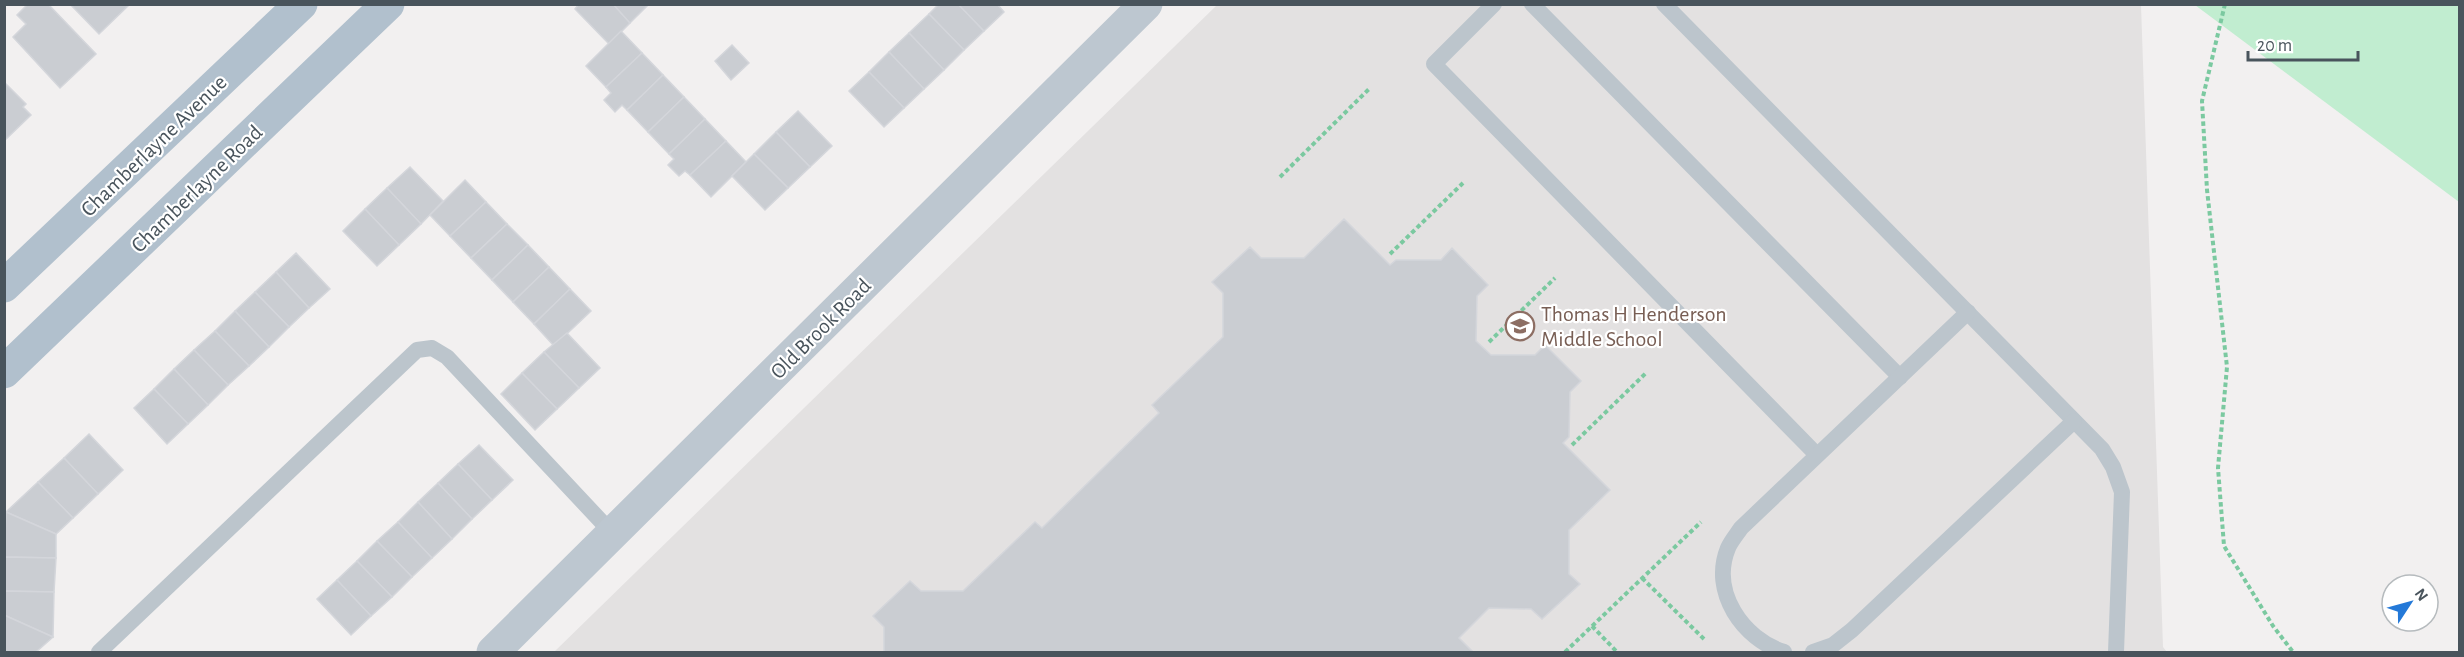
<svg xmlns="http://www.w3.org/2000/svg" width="2464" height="657" viewBox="0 0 2464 657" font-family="'Alegreya Sans',sans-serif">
	<rect width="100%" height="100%" fill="#f2f0f0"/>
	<polygon fill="#e3e1e1" points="1217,5 2141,5 2163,647 2167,652 554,652"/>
	<polygon fill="#c1edd0" points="2195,5 2459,5 2459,202"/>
	<g fill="#cacdd2" stroke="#d4d6db" stroke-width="1.5">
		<polygon points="28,4 48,4 96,54 60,88 13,37 26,24 17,15"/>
		<polygon points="70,4 130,4 99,34"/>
		<polygon points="579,4 613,4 630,23 609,44 575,9"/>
		<polygon points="613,4 649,4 630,23"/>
		<polygon points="939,4 958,4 984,31 964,50 929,14"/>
		<polygon points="958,4 997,4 1004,12 984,31"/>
		<polygon points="929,14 964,50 944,70 909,33"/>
		<polygon points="621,31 642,53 606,87 586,66"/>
		<polygon points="909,33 944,70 924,89 889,52"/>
		<polygon points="732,45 749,63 731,80 715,61"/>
		<polygon points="889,52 924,89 904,108 869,72"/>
		<polygon points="642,53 663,75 627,110 622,105 615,112 604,100 611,93 606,87"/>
		<polygon points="869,72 904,108 884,127 849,91"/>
		<polygon points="663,75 684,97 648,132 627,110"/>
		<polygon points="4,82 26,104 23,107 31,115 4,141"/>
		<polygon points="684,97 705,119 669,154 648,132"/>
		<polygon points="798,111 832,146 810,167 776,132"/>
		<polygon points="705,119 726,141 690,175 685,171 679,176 668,165 674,159 669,154"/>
		<polygon points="776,132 810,167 788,188 754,154"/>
		<polygon points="726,141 746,162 711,197 690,175"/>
		<polygon points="754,154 788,188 765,210 732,176"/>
		<polygon points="410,167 443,201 421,224 387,188"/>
		<polygon points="465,180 486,202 450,236 430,215"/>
		<polygon points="387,188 421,224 399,245 365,209"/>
		<polygon points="486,202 507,224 471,258 450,236"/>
		<polygon points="365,209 399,245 377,266 343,231"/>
		<polygon points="1344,219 1390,265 1396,260 1441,260 1452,248 1488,285 1477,296 1476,341 1491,355 1535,355 1545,345 1581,381 1570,392 1569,437 1563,443 1610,490 1569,530 1569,574 1580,584 1542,619 1531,609 1489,608 1459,638 1473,652 884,652 884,627 873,616 910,581 921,591 963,591 1035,522 1042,528 1159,413 1152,405 1223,337 1223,293 1212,282 1250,247 1261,258 1304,258"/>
		<polygon points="507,224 528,245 492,280 471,258"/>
		<polygon points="528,245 549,267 513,302 492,280"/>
		<polygon points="296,253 330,289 309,308 276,272"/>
		<polygon points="549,267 570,289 534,324 513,302"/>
		<polygon points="276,272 309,308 289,327 255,292"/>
		<polygon points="570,289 591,311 554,346 534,324"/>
		<polygon points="255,292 289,327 269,347 235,311"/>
		<polygon points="235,311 269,347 249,366 215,331"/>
		<polygon points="215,331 249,366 228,385 194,350"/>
		<polygon points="567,333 600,368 579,388 544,352"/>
		<polygon points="194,350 228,385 208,405 174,369"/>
		<polygon points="544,352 579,388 557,409 522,373"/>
		<polygon points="174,369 208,405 188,424 154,389"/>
		<polygon points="522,373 557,409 535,430 501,394"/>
		<polygon points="154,389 188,424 167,444 134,408"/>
		<polygon points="89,434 123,470 98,494 64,458"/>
		<polygon points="479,445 513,480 492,500 458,464"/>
		<polygon points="64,458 98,494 73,518 38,482"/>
		<polygon points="458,464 492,500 472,519 438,483"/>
		<polygon points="38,482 73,518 56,534 6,512"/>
		<polygon points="438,483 472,519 452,539 418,502"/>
		<polygon points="418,502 452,539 432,558 398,522"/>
		<polygon points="6,512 56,534 56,558 4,557"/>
		<polygon points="398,522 432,558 412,577 377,541"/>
		<polygon points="377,541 412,577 392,597 357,561"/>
		<polygon points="4,557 56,558 54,592 4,591"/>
		<polygon points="357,561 392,597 371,616 337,580"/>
		<polygon points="337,580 371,616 351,635 317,599"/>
		<polygon points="4,591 54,592 53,637 4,615"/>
		<polygon points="4,615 53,637 36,652 7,652 4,650"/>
	</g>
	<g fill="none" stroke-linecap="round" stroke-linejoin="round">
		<g stroke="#7bc9a0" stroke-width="4" stroke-dasharray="4.5 3" stroke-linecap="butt">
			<polyline points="2225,4 2202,101 2207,190 2227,367 2218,468 2224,546 2273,626 2293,652"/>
			<polyline points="1280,177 1369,89"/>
			<polyline points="1390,254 1463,183"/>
			<polyline points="1489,342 1555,278"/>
			<polyline points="1572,445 1647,372"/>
			<polyline points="1642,578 1706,641"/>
			<polyline points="1592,626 1617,652"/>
			<polyline points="1565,652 1701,522"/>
		</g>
		<g stroke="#bcc5cc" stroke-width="16">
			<polyline points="1494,4 1434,64 1816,454"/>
			<polyline points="1532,4 1900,377"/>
			<polyline points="1664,4 2102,449 2113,467 2122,492 2116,652"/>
			<polyline points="99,652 417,350 432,348 447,357 613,534"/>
			<path d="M1784,652C1743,639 1710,592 1728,548C1731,541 1737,534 1741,528L1968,312"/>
			<polyline points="1813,652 1833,645 1852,630 2074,421"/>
		</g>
		<polyline stroke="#bdc7d0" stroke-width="33" points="493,652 1146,4"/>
		<g stroke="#b1c0cd" stroke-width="33">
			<polyline points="4,286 301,4"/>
			<polyline points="4,372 388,4"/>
		</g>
	</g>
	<defs>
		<g id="school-ring" transform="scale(1.5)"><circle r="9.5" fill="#fff" stroke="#8d6e63" stroke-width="1.5"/><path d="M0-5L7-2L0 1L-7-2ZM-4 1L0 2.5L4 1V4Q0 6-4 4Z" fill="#8d6e63"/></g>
	</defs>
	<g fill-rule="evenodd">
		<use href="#school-ring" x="1520" y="326"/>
	</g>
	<g text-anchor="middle" stroke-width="4.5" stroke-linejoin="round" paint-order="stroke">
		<g font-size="22" fill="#49545c" stroke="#fff">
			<text transform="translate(153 145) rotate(-44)" y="8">Chamberlayne Avenue</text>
			<text transform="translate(196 188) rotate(-44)" y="8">Chamberlayne Road</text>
			<text transform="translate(820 328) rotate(-45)" y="8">Old Brook Road</text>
		</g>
		<g font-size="22" fill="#785e54" stroke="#fff" text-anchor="start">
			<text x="1541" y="321">Thomas H Henderson<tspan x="1541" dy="25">Middle School</tspan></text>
		</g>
	</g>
	<rect width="2464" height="657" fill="none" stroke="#49545c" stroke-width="12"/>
	<g transform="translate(2410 603) rotate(54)"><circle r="28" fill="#ffffff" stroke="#b6bbbe" stroke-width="1.5"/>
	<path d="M0-4.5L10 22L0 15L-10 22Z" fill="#2479d8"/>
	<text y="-9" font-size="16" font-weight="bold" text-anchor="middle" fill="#49545c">N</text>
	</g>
	<path d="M2248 51v9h110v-9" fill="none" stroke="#49545c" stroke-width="3"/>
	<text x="2257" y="51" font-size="18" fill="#49545c" stroke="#ffffff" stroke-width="4.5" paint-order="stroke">20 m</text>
</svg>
